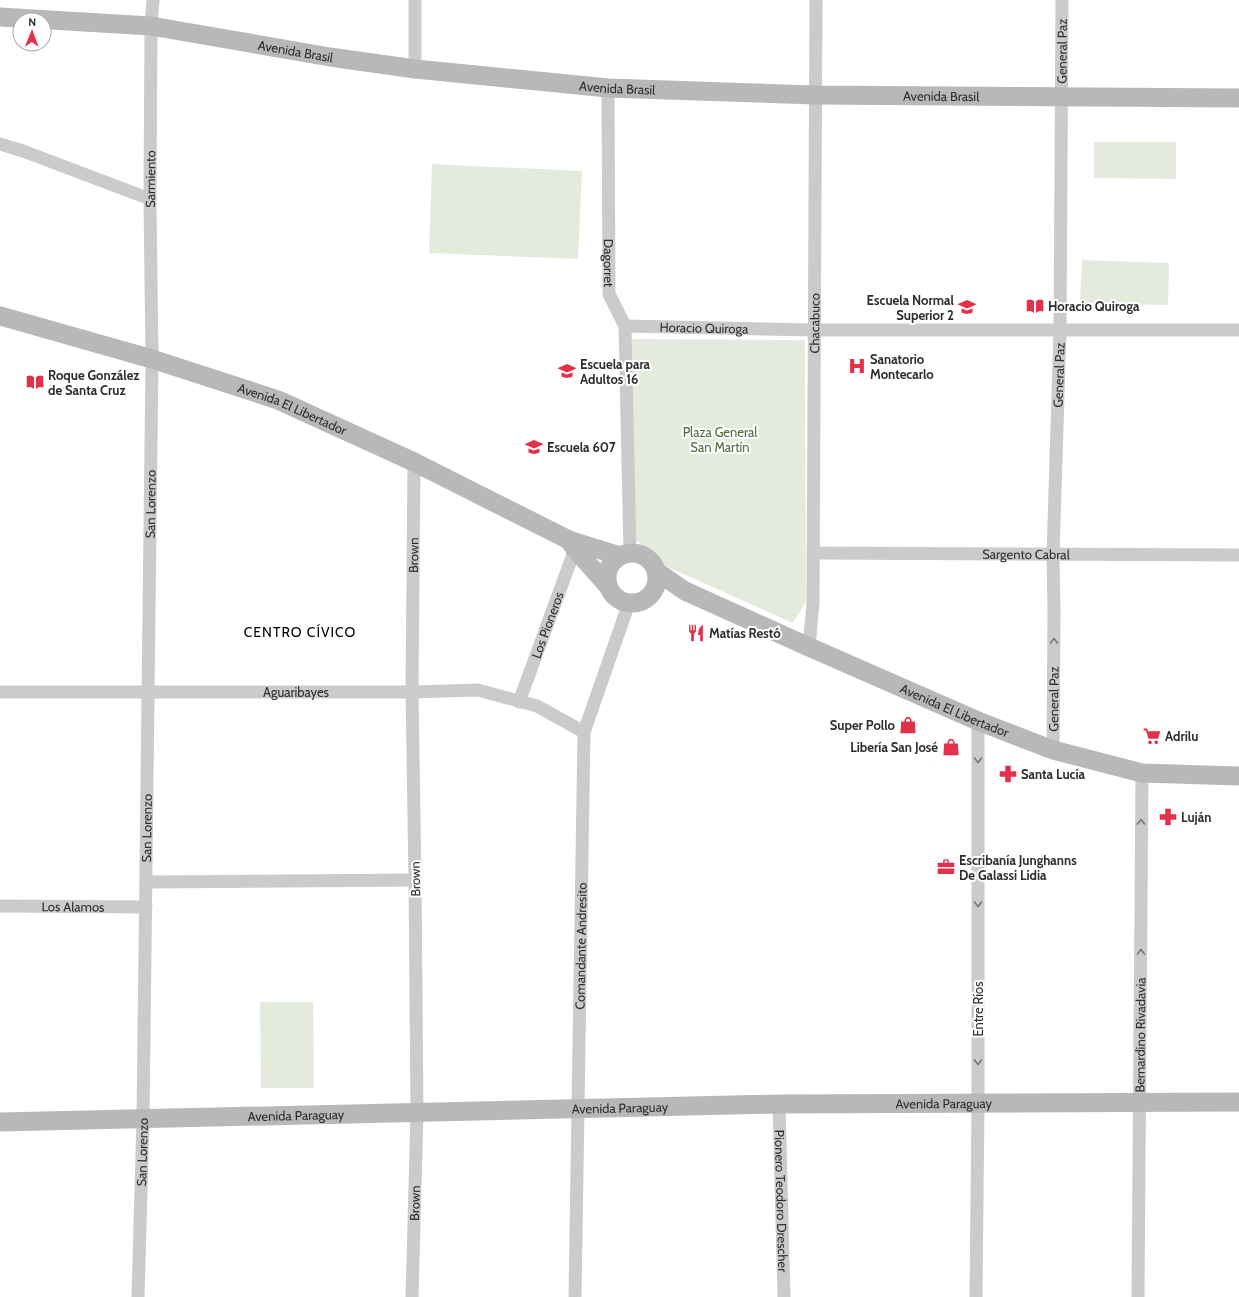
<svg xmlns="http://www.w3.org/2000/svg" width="1239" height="1297" viewBox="0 0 1239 1297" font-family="Cabin,sans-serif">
	<rect width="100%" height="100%" fill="#fff"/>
	<g fill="#e5ebdc">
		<polygon points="1094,142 1176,142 1176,179 1094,178"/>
		<polygon points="432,164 582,171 578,259 429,253"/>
		<polygon points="1082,260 1169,263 1168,305 1080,303"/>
		<polygon points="632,339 805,340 806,602 793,623 661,564 635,539"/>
		<polygon points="260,1002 313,1002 314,1088 261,1088"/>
	</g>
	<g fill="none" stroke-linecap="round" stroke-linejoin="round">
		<g stroke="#cbcbcb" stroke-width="13">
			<polyline points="415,69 415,0"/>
			<path id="s1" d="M608,88L609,294L625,326L630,553"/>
			<polyline points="0,144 23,151 150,199"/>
			<path id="s2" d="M625,326L814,330H1239"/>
			<path id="s3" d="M813,553L1239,555"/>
			<path id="s4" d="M809,647L813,603L816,0"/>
			<path id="s5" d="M0,692H412L478,690L537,706L584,732"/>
			<path id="s6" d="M519,702L575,549"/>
			<path id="s7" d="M1053,750L1054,611L1053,555L1060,331L1062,0"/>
			<polyline points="147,882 415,880"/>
			<path id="s8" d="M0,906L146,907"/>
			<path id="s9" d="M779,1104L784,1297"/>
			<path id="s10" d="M138,1297L143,1119L152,359L150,199L151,26L153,0"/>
			<path id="s11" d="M412,1297L417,1113L415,880L412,692L414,462"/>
			<path id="s12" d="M575,1297L584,732L629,603"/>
			<polyline points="976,1297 978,1103 978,721"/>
			<path id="s13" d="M1138,1297L1142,773"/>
		</g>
		<g stroke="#b8b8b8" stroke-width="19">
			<path id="s14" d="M0,17L151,26L330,57L415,69L608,88L815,95L1239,98"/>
			<path id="s15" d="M0,316L152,359L278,400L414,462L569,540L620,556"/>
			<polyline points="569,540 575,549 608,586"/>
			<circle cx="632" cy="578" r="25"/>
			<path id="s16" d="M656,571L685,591L809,647L978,721L1053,750L1142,773L1239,776"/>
			<path id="s17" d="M0,1122L779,1104L1239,1102"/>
		</g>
	</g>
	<defs><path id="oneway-chevron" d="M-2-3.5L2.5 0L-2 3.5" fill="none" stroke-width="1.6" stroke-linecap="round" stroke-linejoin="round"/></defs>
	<g stroke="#757575">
		<use href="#oneway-chevron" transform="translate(1054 641) rotate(-90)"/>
		<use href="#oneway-chevron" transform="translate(978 760) rotate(90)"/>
		<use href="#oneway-chevron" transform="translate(1141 822) rotate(-90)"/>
		<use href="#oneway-chevron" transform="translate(978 904) rotate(90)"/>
		<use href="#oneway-chevron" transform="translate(1141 952) rotate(-90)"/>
		<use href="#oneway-chevron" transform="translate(978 1062) rotate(90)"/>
	</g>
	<defs>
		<g id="library-bare" transform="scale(1.38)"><path d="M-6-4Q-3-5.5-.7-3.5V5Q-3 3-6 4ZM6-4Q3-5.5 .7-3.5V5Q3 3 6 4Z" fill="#e4314b" stroke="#fff" stroke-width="2.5" paint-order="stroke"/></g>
		<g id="school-bare" transform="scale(1.38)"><path d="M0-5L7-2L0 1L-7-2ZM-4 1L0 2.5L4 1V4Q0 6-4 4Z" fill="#e4314b" stroke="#fff" stroke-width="2.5" paint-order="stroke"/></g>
		<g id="hospital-bare" transform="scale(1.38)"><path d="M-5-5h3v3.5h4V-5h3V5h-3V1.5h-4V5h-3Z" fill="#e4314b" stroke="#fff" stroke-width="2.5" paint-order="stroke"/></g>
		<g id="restaurant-bare" transform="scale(1.38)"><path d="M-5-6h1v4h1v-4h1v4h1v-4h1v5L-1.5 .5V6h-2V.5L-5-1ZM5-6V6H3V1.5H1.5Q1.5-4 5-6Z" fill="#e4314b" stroke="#fff" stroke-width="2.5" paint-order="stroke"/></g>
		<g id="shop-bare" transform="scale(1.38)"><path d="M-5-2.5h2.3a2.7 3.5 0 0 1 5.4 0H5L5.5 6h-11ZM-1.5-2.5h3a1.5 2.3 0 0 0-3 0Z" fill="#e4314b" stroke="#fff" stroke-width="2.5" paint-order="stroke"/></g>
		<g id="supermarket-bare" transform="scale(1.38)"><path d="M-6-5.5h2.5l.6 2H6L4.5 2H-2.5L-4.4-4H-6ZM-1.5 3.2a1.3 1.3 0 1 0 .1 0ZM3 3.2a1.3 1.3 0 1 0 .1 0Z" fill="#e4314b" stroke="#fff" stroke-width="2.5" paint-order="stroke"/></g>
		<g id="pharmacy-bare" transform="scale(1.38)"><path d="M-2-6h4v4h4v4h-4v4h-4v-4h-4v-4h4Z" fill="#e4314b" stroke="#fff" stroke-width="2.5" paint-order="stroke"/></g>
		<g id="office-bare" transform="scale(1.38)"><path d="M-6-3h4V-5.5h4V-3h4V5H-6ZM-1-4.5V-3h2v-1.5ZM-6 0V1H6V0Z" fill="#e4314b" stroke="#fff" stroke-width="2.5" paint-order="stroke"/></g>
	</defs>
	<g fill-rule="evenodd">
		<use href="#library-bare" x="1035" y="306"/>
		<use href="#school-bare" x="967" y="307"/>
		<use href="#hospital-bare" x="857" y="366"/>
		<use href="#school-bare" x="567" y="371"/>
		<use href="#library-bare" x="35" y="382"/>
		<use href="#school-bare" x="534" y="447"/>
		<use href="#restaurant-bare" x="696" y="633"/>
		<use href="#shop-bare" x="908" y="725"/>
		<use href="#supermarket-bare" x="1152" y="736"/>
		<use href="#shop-bare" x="951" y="747"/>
		<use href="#pharmacy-bare" x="1008" y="774"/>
		<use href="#pharmacy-bare" x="1168" y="817"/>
		<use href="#office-bare" x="946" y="867"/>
	</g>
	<g text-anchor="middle" stroke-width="4" stroke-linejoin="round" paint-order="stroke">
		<g font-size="13" fill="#2e2e2e" stroke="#fff">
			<text dy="5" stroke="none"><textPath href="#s14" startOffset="298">Avenida Brasil</textPath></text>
			<text dy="5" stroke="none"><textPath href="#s7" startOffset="699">General Paz</textPath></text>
			<text dy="5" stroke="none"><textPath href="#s14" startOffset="622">Avenida Brasil</textPath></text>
			<text dy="5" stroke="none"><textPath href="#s14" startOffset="946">Avenida Brasil</textPath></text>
			<text dy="5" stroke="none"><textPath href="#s10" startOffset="1118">Sarmiento</textPath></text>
			<text dy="5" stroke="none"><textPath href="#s1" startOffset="175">Dagorret</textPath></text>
			<text dy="5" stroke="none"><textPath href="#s4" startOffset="324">Chacabuco</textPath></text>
			<text dy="5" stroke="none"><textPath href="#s2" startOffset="79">Horacio Quiroga</textPath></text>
			<text dy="5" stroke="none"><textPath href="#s7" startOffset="375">General Paz</textPath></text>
			<text dy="5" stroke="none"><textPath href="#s15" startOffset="307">Avenida El Libertador</textPath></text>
			<text dy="5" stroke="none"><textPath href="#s10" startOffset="793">San Lorenzo</textPath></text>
			<text dy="5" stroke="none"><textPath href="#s11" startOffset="742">Brown</textPath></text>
			<text dy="5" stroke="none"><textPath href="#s3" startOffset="213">Sargento Cabral</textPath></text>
			<text dy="5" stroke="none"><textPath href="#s6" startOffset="82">Los Pioneros</textPath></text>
			<text dy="5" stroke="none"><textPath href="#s5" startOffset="296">Aguaribayes</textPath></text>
			<text dy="5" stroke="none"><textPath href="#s7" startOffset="51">General Paz</textPath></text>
			<text dy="5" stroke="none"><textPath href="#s16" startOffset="330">Avenida El Libertador</textPath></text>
			<text dy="5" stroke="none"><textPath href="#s10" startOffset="469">San Lorenzo</textPath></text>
			<text transform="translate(415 879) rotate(-91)" y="5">Brown</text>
			<text dy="5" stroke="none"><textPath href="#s8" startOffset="73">Los Alamos</textPath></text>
			<text dy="5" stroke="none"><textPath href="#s12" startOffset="351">Comandante Andresito</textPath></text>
			<text transform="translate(978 1009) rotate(-90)" y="5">Entre Ríos</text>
			<text dy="5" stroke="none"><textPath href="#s13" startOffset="262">Bernardino Rivadavia</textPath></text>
			<text dy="5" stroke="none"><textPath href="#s17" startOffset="944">Avenida Paraguay</textPath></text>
			<text dy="5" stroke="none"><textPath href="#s17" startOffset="620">Avenida Paraguay</textPath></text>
			<text dy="5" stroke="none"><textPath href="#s17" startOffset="296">Avenida Paraguay</textPath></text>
			<text dy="5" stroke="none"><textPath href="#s10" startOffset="145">San Lorenzo</textPath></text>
			<text dy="5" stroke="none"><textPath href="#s9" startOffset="97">Pionero Teodoro Drescher</textPath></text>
			<text dy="5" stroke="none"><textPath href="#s11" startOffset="94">Brown</textPath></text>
		</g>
		<g font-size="13" font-weight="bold" fill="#2e2e2e" stroke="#fff" text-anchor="start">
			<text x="954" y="305" text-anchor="end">Escuela Normal<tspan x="954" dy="15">Superior 2</tspan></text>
			<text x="1048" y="311">Horacio Quiroga</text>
			<text x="870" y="364">Sanatorio<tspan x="870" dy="15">Montecarlo</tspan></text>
			<text x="580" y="369">Escuela para<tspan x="580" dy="15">Adultos 16</tspan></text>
			<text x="48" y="380">Roque González<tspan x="48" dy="15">de Santa Cruz</tspan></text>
			<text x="547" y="452">Escuela 607</text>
			<text x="709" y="638">Matías Restó</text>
			<text x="895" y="730" text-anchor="end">Super Pollo</text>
			<text x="1165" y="741">Adrilu</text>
			<text x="938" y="752" text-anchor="end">Libería San José</text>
			<text x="1021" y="779">Santa Lucía</text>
			<text x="1181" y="822">Luján</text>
			<text x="959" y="865">Escribanía Junghanns<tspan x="959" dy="15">De Galassi Lidia</tspan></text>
		</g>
		<g font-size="13" fill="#54693c" stroke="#fff">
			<text x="720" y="437">Plaza General<tspan x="720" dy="15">San Martín</tspan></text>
		</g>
		<g font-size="14" letter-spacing="1" fill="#000" stroke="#fff">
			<text x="300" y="637">CENTRO CÍVICO</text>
		</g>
	</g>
	<g transform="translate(32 32) rotate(1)"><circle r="19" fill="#ffffff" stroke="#ababab"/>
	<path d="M0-3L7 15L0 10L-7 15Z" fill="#e4314b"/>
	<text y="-6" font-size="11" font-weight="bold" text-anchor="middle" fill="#2e2e2e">N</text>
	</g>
</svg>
